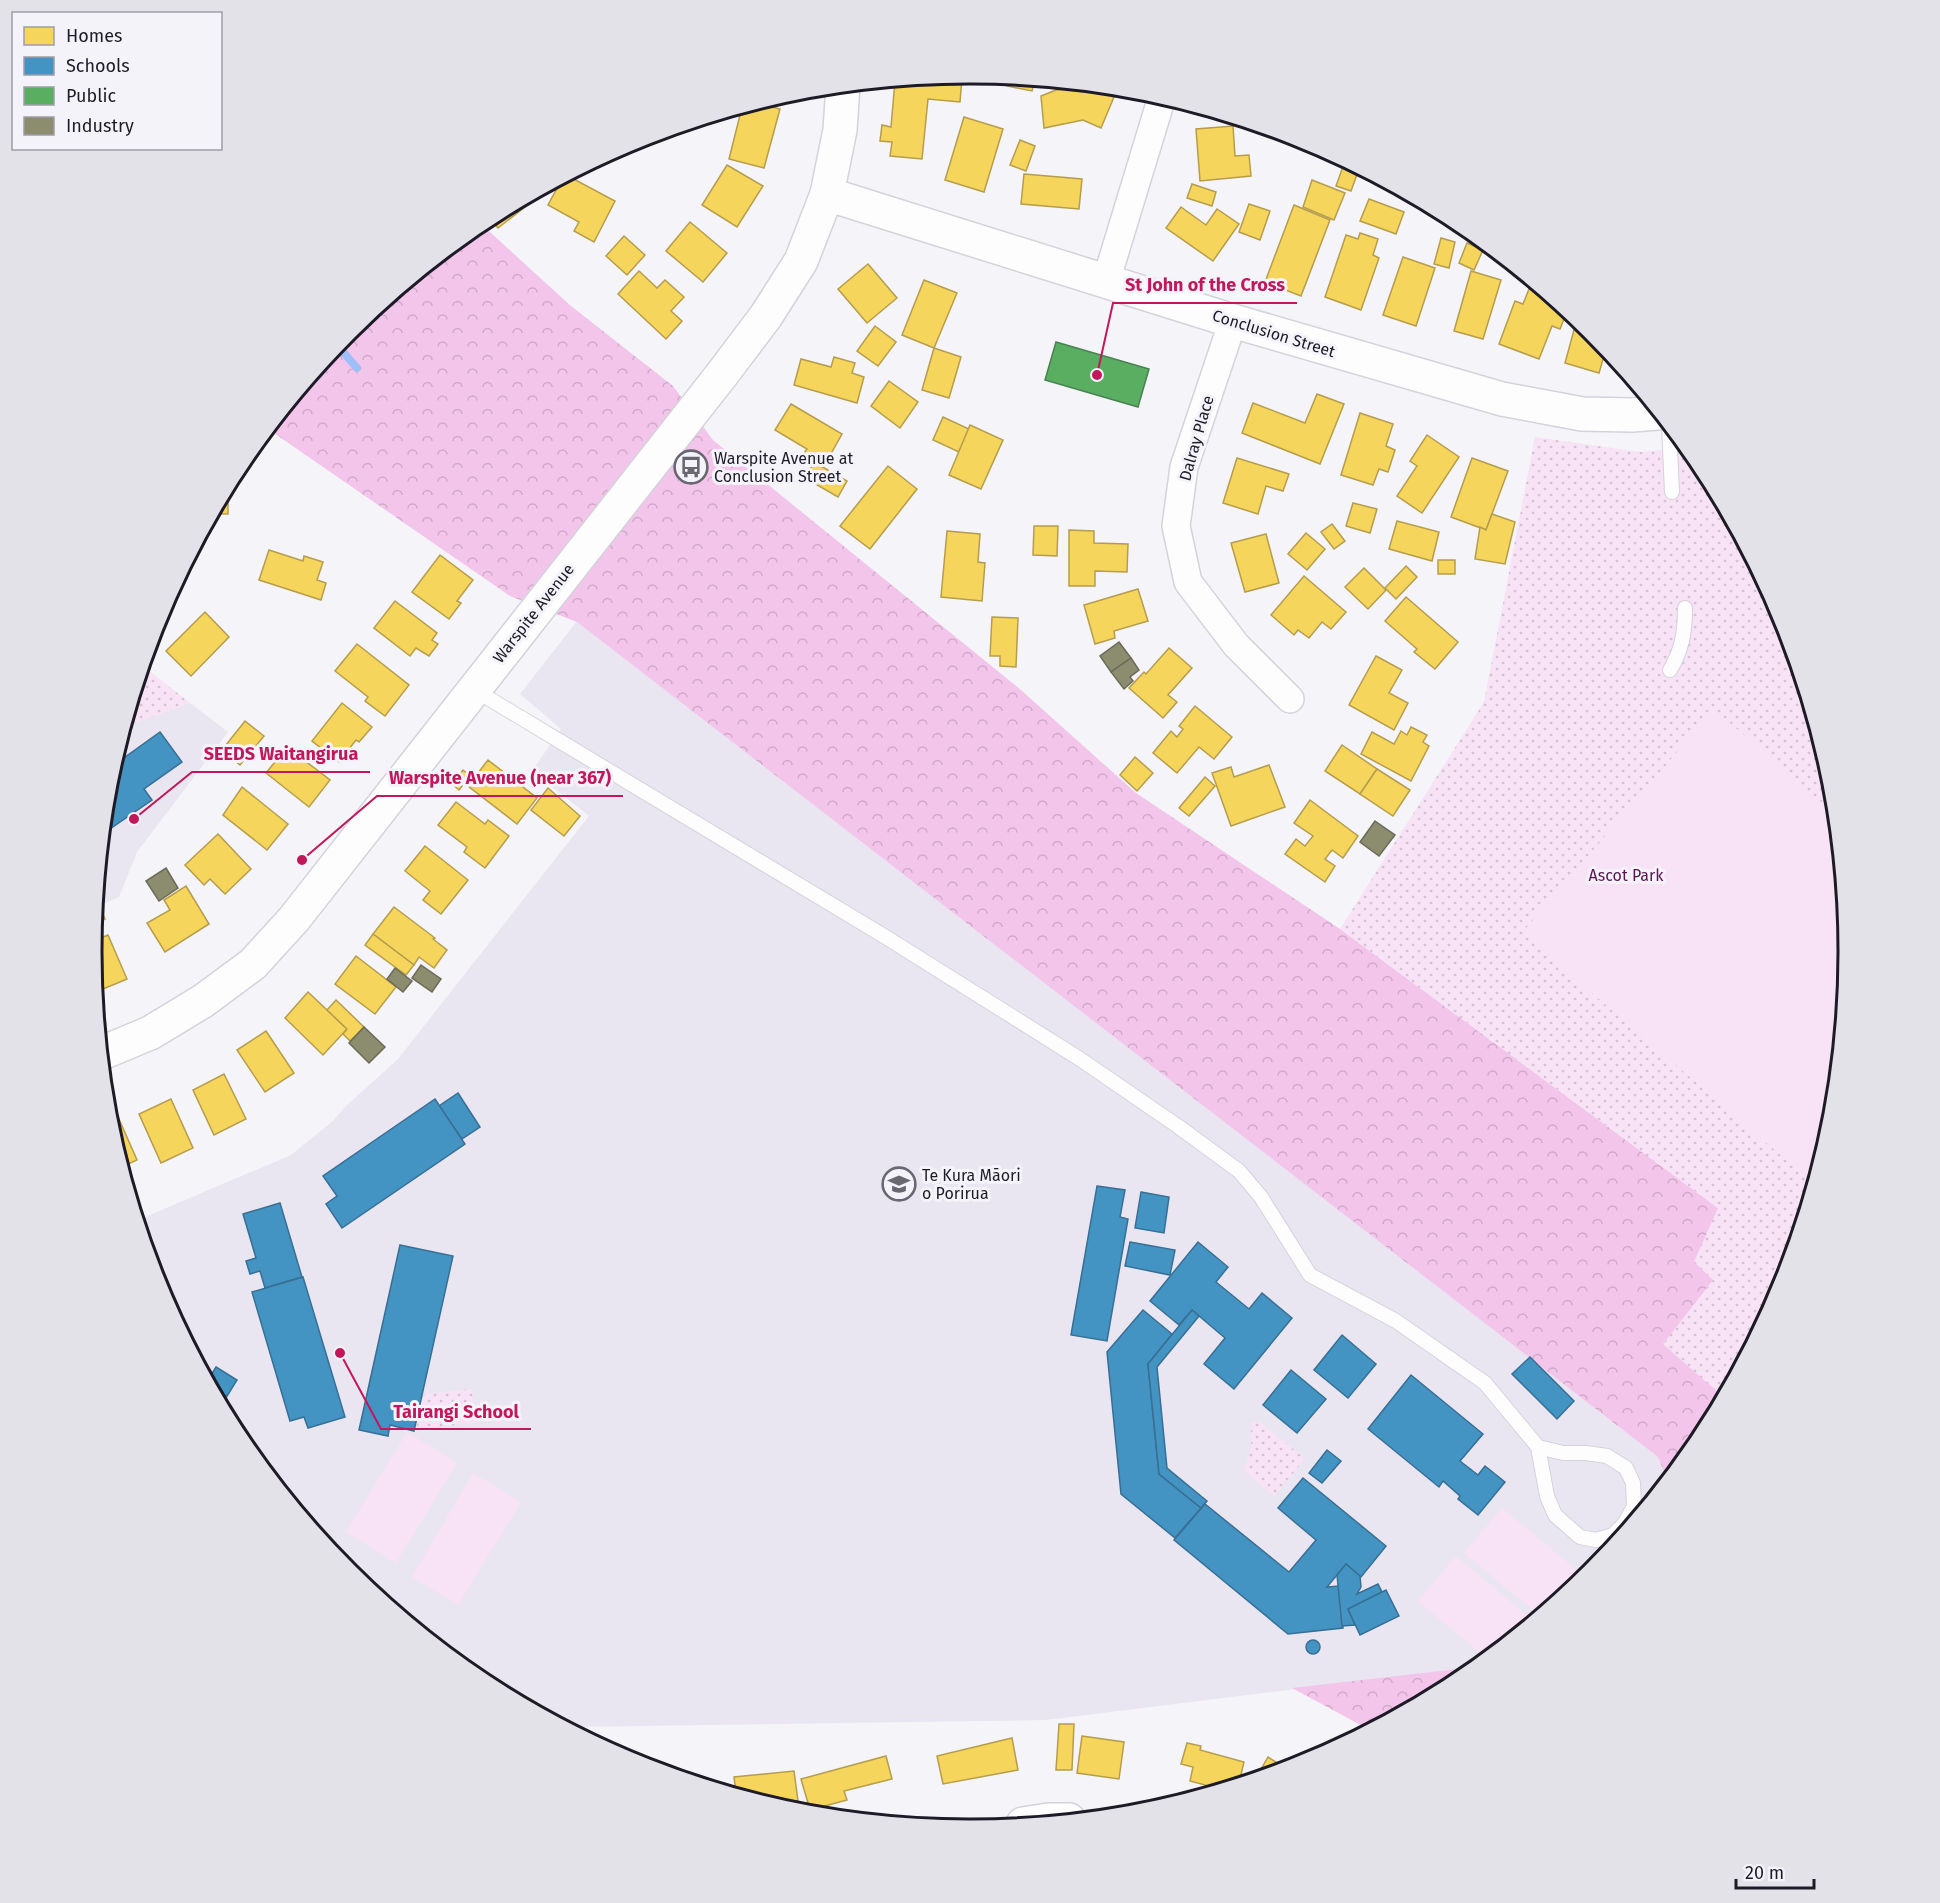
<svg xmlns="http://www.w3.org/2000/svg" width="1940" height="1903" viewBox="0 0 1940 1903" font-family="'Fira Sans',sans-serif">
	<defs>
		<pattern id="forest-crowns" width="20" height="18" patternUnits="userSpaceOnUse" patternTransform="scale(1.5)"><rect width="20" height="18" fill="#f3c5eb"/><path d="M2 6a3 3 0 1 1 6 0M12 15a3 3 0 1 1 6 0" fill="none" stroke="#d0a9ca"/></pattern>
		<pattern id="park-dots" width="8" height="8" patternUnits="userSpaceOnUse" patternTransform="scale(1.5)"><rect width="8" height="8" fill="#f8e2f5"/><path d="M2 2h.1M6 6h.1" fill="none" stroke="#d4c1d2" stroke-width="1.8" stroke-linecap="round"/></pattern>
	</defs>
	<rect width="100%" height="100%" fill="#f5f4f9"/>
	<g fill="#e9e6f1">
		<polygon points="577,621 1658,1457 1667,1479 1591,1573 1475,1667 1046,1720 568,1727 482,1681 349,1572 240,1439 159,1287 138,1220 291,1155 333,1121 345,1107 398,1059 589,816 532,771 561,729 520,694"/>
		<polygon points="190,703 228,732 137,852 119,897 96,907 109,780 125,726"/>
	</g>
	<g fill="url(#forest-crowns)">
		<polygon points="480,223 571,306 673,386 713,440 1021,690 1136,793 1340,929 1718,1208 1761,1325 1700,1440 1667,1479 1658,1457 577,622 510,596 268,429 349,330"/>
		<polygon points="1475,1667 1457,1682 1368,1729 1292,1688"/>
	</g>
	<g fill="url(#park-dots)">
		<polygon points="1535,437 1640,452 1687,448 1700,464 1781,616 1831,781 1848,952 1831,1123 1781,1288 1723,1397 1663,1344 1713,1280 1694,1262 1718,1208 1340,929 1484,702"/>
		<polygon points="143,666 190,703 125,726"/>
		<polygon points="472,1389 476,1423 416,1429 424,1394"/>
		<polygon points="1259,1421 1305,1459 1274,1496 1244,1471 1251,1447 1251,1423"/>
	</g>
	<g fill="#f8e2f5">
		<polygon points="1714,709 1834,813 1848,952 1831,1123 1813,1183 1522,933"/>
		<polygon points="407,1432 457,1463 396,1563 346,1532"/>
		<polygon points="473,1473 521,1502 458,1605 412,1577"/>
		<polygon points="1502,1508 1585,1577 1539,1615 1464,1553"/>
		<polygon points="1456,1556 1533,1620 1486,1658 1418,1601"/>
	</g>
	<g fill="#f6d55c" stroke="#b59d4c" stroke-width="1.5">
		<polygon points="948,76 962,77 960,102 928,99 922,159 890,156 892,142 880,141 882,125 891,127 895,81"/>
		<polygon points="1009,77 1035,80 1032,91 1007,86"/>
		<polygon points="1078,88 1096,91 1114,97 1101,128 1083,120 1044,128 1041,96 1056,90"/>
		<polygon points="757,103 780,109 764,168 729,159 742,107"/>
		<polygon points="964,117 1003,129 984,192 945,180"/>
		<polygon points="1233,126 1235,156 1249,155 1251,176 1200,181 1196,129"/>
		<polygon points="1020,140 1035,146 1026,171 1010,165"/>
		<polygon points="1345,161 1359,169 1351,191 1336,186"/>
		<polygon points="727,165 763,186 737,227 702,205"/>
		<polygon points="1024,174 1082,179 1079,209 1021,204"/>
		<polygon points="568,176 615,201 594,242 574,231 579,222 548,205 562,179"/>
		<polygon points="1312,180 1345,193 1334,220 1303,207"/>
		<polygon points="1192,184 1216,192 1212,206 1187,198"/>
		<polygon points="531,195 534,200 498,228 490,218"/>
		<polygon points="1369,199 1404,212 1396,234 1360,221"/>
		<polygon points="1249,204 1270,211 1260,240 1239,232"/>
		<polygon points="1294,205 1330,220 1301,296 1265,282"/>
		<polygon points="1181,207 1206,225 1217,209 1239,224 1213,261 1166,228"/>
		<polygon points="1432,208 1454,219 1452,223 1430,214"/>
		<polygon points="690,222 727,253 703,282 666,251"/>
		<polygon points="1360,233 1378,239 1373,255 1379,258 1361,310 1325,297 1346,235 1358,239"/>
		<polygon points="624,236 645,255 627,275 606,256"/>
		<polygon points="1441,238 1455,242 1449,268 1434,264"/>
		<polygon points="1467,243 1483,250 1474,270 1459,263"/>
		<polygon points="1403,257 1435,268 1416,326 1383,315"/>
		<polygon points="868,264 897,298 867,323 838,289"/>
		<polygon points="639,271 657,288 665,280 684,297 671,311 682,321 666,339 618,294"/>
		<polygon points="1471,271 1501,280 1483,339 1454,331"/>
		<polygon points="924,280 957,293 934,348 902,335"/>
		<polygon points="1529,289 1549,296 1560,305 1557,311 1566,314 1560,329 1552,326 1539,359 1499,344 1515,301 1523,304"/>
		<polygon points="1577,319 1591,331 1606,349 1599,373 1565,363"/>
		<polygon points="875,326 896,342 878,366 857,351"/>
		<polygon points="934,348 961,357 949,398 922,390"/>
		<polygon points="834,357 855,363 852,373 864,377 857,403 794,385 801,359 831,367"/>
		<polygon points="889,381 918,402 900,428 871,406"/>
		<polygon points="1317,394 1344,404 1320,464 1242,433 1253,403 1305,423"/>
		<polygon points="791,404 842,434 823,468 802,456 807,449 775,430"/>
		<polygon points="1360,413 1393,424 1386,446 1395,450 1388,472 1379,469 1373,485 1341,475"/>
		<polygon points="943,417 969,429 959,452 933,440"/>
		<polygon points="970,425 1003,440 981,489 949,475"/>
		<polygon points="1427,435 1459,457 1422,513 1397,496 1417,466 1410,461"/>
		<polygon points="1237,458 1289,474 1283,491 1266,486 1258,514 1223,503"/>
		<polygon points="1472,458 1508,471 1486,530 1451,517"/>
		<polygon points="814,462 847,481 838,497 805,478"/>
		<polygon points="888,466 917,489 870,549 840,526"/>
		<polygon points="228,487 228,514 213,514"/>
		<polygon points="1353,503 1377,509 1370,533 1346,526"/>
		<polygon points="1492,514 1515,522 1505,564 1475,559 1480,527 1486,530"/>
		<polygon points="1397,521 1439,532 1432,561 1389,549"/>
		<polygon points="1332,524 1345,541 1334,549 1321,532"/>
		<polygon points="1034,526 1058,526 1057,556 1033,555"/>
		<polygon points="1069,530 1094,531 1094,543 1128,544 1127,572 1095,571 1095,586 1069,586"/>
		<polygon points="947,531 980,534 978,562 985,563 982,601 941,597"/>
		<polygon points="1306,533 1325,549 1307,570 1288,554"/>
		<polygon points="1266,534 1279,583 1245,592 1231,543"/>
		<polygon points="269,550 303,561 304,556 323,562 317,580 326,583 321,600 259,580"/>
		<polygon points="440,555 473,580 457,601 461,603 449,619 412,592"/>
		<rect x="1438" y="560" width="17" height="14"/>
		<polygon points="1406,566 1417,577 1396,599 1385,588"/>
		<polygon points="1364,568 1386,590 1368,609 1345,587"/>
		<polygon points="1304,576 1346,612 1331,629 1322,622 1309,638 1298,630 1294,635 1271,615"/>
		<polygon points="1138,589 1148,621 1114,631 1115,638 1095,644 1084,605"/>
		<polygon points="1406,597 1458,642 1435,669 1414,652 1417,649 1385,621"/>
		<polygon points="395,601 437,633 432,640 438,644 429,656 416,648 410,656 374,628"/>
		<polygon points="205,612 229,637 191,676 166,651"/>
		<polygon points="992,617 1018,618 1016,667 1000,666 1000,656 990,656"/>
		<polygon points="357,644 409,685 385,716 365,701 368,697 335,671"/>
		<polygon points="1169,648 1192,668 1168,695 1177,702 1163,718 1129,688 1144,672 1146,674"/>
		<polygon points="1376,656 1402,670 1389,693 1408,703 1394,730 1349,705"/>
		<polygon points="342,703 372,727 359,742 356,740 339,762 312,741"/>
		<polygon points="1195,706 1232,737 1214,759 1199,747 1177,773 1153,753 1171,731 1177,737 1183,729 1179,726"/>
		<polygon points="245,721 264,736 240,765 222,750"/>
		<polygon points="1411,727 1427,735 1423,742 1429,746 1411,781 1361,754 1372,732 1394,744 1401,731 1407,735"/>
		<polygon points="1342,745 1377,769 1360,794 1325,771"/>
		<polygon points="287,747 330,780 309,807 266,773"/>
		<polygon points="1135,757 1153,773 1137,791 1120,775"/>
		<polygon points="488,760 537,798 517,824 468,786"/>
		<polygon points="1269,765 1285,807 1231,826 1212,773 1231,767 1234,777"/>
		<polygon points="1377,769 1410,790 1393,816 1360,794"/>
		<polygon points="463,770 470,776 459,790 452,784"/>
		<polygon points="1205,777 1215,786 1189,816 1179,808"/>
		<polygon points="242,787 288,824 267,850 223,815"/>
		<polygon points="548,788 580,816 564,836 531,810"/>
		<polygon points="1310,800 1358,836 1343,858 1332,850 1325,859 1335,866 1325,882 1285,854 1296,839 1305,846 1313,836 1294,823"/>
		<polygon points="456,802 485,824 488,820 509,836 485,868 464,852 467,847 438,825"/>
		<polygon points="218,834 251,869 225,894 210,879 204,885 185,865"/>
		<polygon points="425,846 468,880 441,914 423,900 430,891 405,871"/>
		<polygon points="186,886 209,924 165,952 147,923 170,910 164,900"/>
		<polygon points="394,907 435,938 433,939 447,950 434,968 419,957 414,965 373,934"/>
		<polygon points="102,912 105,919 95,923 96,914"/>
		<polygon points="373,934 414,965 406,975 365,945"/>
		<polygon points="108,935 127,979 96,992 92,951 93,941"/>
		<polygon points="356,956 396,987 375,1014 335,984"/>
		<polygon points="308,992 347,1029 323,1055 285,1018"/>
		<polygon points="336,1000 364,1027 350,1041 343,1034 347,1029 327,1010"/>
		<polygon points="266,1031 294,1073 265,1092 237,1050"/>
		<polygon points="224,1074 246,1119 214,1135 193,1090"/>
		<polygon points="171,1099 193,1148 161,1163 139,1114"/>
		<polygon points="115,1110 137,1160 122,1167 109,1122 108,1113"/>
		<polygon points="1059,1724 1074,1724 1072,1770 1056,1770"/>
		<polygon points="1082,1736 1124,1742 1119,1779 1077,1773"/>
		<polygon points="1012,1738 1018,1770 943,1784 937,1756"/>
		<polygon points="1187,1743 1201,1746 1200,1750 1244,1762 1239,1783 1220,1789 1190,1781 1193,1767 1181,1764"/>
		<polygon points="886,1756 892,1779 844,1791 847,1800 810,1810 801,1779"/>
		<polygon points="1268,1757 1287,1769 1256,1778"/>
		<polygon points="794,1771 798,1801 770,1804 736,1794 734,1777"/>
	</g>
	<g fill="#4393c3" stroke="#386f94" stroke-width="1.5">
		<polygon points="160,732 182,762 144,789 152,800 104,833 108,789 111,787 108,787 109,780 114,765"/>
		<polygon points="458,1093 480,1127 462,1139 439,1106"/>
		<polygon points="435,1099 465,1144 342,1228 326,1204 337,1196 323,1176"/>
		<polygon points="1097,1186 1125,1190 1120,1217 1128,1219 1107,1341 1071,1335"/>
		<polygon points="1141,1192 1169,1197 1164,1233 1135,1228"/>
		<polygon points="280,1203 302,1277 265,1288 260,1271 250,1274 246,1261 256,1258 243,1214"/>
		<polygon points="1130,1242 1175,1250 1170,1275 1125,1266"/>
		<polygon points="1198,1242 1228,1267 1216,1282 1249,1309 1262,1293 1292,1318 1234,1389 1204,1364 1225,1338 1192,1310 1179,1325 1150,1301"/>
		<polygon points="400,1245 453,1256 414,1431 390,1425 388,1436 359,1430"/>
		<polygon points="303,1277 345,1417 308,1428 304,1417 290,1421 252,1292"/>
		<polygon points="1143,1310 1172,1334 1148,1364 1159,1474 1201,1508 1175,1538 1121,1494 1107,1352"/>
		<polygon points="1192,1310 1199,1316 1157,1367 1167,1468 1207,1501 1201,1508 1159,1474 1148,1364"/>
		<polygon points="1342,1335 1376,1364 1348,1398 1314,1370"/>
		<polygon points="1530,1357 1574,1401 1557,1419 1512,1374"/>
		<polygon points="216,1367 237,1380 224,1401 217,1397 208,1380"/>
		<polygon points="1291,1370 1326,1399 1297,1433 1263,1405"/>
		<polygon points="1411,1375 1483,1434 1460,1461 1478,1475 1485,1466 1505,1482 1478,1515 1458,1499 1460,1496 1443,1481 1439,1487 1368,1429"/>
		<polygon points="1327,1450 1341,1461 1322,1483 1309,1473"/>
		<polygon points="1303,1478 1386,1546 1361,1577 1346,1564 1327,1587 1339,1586 1343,1628 1288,1634 1174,1540 1205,1504 1289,1572 1316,1540 1278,1508"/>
		<polygon points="1346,1564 1360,1576 1361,1587 1357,1594 1378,1584 1382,1592 1348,1609 1355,1625 1342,1626 1337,1575"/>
		<polygon points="1386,1590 1399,1616 1360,1635 1348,1609"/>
		<circle cx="1313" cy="1647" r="7"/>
	</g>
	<polygon fill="#5aae61" stroke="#488250" stroke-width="1.5" points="1056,342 1149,369 1138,407 1045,380"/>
	<g fill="#8c8c6e" stroke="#6b6a59" stroke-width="1.5">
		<polygon points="1119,642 1131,658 1111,672 1100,656"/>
		<polygon points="1131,658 1139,670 1130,677 1133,681 1124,689 1111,672"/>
		<polygon points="1375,821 1395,835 1379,856 1360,842"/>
		<polygon points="166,868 178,888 159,901 146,881"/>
		<polygon points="421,965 441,979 432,992 412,978"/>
		<polygon points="395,968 412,981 403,992 387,979"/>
		<polygon points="364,1027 385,1047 369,1063 349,1043"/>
	</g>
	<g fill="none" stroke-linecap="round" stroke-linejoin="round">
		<polyline stroke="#9ebff8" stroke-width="8" points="337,345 357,368"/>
		<g stroke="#d4d2db" stroke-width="16">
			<g id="service">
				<polyline points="1669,426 1672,492"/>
				<path d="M1670,670C1682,650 1685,632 1685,608"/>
				<polyline points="473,689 884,936 1080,1059 1179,1127 1239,1171 1261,1197 1310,1275 1396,1321 1485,1383 1538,1447 1563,1453 1586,1453 1607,1456 1626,1468 1633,1483 1634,1506 1625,1523 1613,1535 1596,1540 1580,1537 1555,1515 1547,1496 1538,1447"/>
			</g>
		</g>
		<g stroke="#d4d2db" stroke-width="30">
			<g id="minor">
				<polyline points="1106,281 1162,97"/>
				<polyline points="1233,321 1184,467 1176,526 1188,582 1236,645 1290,699"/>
			</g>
		</g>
		<g stroke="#d4d2db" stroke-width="36">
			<polyline id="tertiary" points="827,194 1233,321 1502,399 1582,414 1632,415 1658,413"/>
		</g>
		<g stroke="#d4d2db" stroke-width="36">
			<g id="secondary">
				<polyline points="102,1053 150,1033 203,1001 253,964 294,919 723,373 766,316 801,261 827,194 840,130 843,86"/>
				<polyline points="1023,1824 1048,1820 1069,1820"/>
			</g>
		</g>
		<use href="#service" stroke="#fefdfe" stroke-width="14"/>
		<use href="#minor" stroke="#fefdfe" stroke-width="27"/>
		<use href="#tertiary" stroke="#fefdfe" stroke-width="33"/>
		<use href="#secondary" stroke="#fefdfe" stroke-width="33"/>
	</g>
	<defs>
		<g id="bus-ring" transform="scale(1.725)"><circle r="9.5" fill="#f4f3fa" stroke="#696770" stroke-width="1.5"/><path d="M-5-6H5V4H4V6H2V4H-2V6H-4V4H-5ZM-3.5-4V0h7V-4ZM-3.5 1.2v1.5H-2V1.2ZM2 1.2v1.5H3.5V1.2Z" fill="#696770"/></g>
		<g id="school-ring" transform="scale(1.725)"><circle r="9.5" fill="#f4f3fa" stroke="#696770" stroke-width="1.5"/><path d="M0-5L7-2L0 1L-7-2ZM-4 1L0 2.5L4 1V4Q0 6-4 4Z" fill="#696770"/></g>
	</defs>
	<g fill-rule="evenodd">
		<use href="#bus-ring" x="691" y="467"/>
		<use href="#school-ring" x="899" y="1184"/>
	</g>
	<g text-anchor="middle" stroke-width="6" stroke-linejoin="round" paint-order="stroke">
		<g font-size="16" fill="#1e1b27" stroke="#f4f3fa">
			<text transform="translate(1274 333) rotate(17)" y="6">Conclusion Street</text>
			<text transform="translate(1196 438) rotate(-74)" y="6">Dalray Place</text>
			<text transform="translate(533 613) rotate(-52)" y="6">Warspite Avenue</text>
		</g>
		<g font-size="16" fill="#1e1b27" stroke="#f4f3fa" text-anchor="start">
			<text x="714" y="464">Warspite Avenue at<tspan x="714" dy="18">Conclusion Street</tspan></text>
			<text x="922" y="1181">Te Kura Māori<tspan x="922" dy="18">o Porirua</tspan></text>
		</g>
		<g font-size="16" fill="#5b1351" stroke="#f4f3fa">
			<text x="1626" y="881">Ascot Park</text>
		</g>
	</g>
	<path d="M0 0H1940V1903H0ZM969 84H971A867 867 0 0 1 1838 951V952A867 867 0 0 1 971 1819H969A867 867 0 0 1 102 952V951A867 867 0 0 1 969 84Z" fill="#e3e2e9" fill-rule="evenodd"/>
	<path fill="none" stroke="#1e1b27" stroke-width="3" d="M969 84H971A867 867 0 0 1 1838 951V952A867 867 0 0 1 971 1819H969A867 867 0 0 1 102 952V951A867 867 0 0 1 969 84Z"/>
	<path fill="none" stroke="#c2185b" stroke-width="2" d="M1097 375L1113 303H1297M134 819L192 772H370M302 860L377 796H623M340 1353L381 1429H531"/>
	<g fill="#c2185b" stroke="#f4f3fa" stroke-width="2">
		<circle cx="1097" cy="375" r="6"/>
		<circle cx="134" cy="819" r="6"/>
		<circle cx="302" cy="860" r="6"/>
		<circle cx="340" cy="1353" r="6"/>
	</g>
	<g font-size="18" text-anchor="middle" font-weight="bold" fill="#c2185b" stroke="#f4f3fa" stroke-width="6" stroke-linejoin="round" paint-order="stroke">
		<text x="1205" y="291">St John of the Cross</text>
		<text x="281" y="760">SEEDS Waitangirua</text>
		<text x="500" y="784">Warspite Avenue (near 367)</text>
		<text x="456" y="1418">Tairangi School</text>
	</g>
	<rect x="12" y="12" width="210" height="138" fill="#f4f3fa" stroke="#9e9da6" stroke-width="1.5"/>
	<rect x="24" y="27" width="30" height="18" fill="#f6d55c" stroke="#9e9da6" stroke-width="1.5"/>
	<text x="66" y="42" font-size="18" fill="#1e1b27">Homes</text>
	<rect x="24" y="57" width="30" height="18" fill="#4393c3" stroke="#9e9da6" stroke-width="1.5"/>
	<text x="66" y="72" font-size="18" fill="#1e1b27">Schools</text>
	<rect x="24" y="87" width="30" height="18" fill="#5aae61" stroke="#9e9da6" stroke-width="1.5"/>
	<text x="66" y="102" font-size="18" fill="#1e1b27">Public</text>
	<rect x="24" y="117" width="30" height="18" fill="#8c8c6e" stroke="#9e9da6" stroke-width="1.5"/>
	<text x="66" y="132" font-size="18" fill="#1e1b27">Industry</text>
	<path d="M1736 1879v9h78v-9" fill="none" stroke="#1e1b27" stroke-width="3"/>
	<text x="1745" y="1879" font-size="18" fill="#1e1b27" stroke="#f4f3fa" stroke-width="4.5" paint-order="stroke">20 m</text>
</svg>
